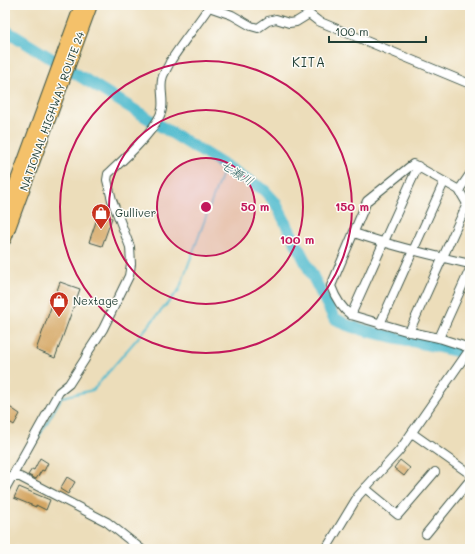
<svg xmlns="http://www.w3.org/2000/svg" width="475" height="554" viewBox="0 0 475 554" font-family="Mali,'Klee One',sans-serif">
	<rect width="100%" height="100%" fill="#fdfcf7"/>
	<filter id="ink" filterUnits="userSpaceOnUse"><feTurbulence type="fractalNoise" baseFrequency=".025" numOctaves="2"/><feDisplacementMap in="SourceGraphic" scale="8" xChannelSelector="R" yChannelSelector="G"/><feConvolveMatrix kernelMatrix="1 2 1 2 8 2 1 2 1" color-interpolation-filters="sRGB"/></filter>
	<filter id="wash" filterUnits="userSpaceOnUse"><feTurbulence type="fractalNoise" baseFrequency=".012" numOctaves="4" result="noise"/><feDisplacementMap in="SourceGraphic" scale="16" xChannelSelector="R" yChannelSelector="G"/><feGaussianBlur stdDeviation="0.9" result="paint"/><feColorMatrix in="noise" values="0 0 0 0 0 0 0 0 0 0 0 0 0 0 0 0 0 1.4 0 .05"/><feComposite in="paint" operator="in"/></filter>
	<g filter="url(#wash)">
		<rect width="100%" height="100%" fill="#ecddba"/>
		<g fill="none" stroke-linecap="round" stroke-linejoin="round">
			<polyline stroke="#51bbce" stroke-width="2" points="34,445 62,397 93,390 179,290 225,165"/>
			<polyline stroke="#51bbce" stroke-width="12" points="5,30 264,190 275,202 334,318 347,325 371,332 456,351 470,359"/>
		</g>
		<g id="blocks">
			<g fill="#d5a765">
				<polygon points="99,213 112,218 102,246 89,242"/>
				<polygon points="60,282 80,289 55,358 36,350"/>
				<polygon points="5,404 20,414 14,425 5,419"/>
				<polygon points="40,458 48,463 44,471 42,470 36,479 28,475 32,469 34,470"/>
				<polygon points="400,460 410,468 404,476 394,468"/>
				<polygon points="67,477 75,482 68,494 60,489"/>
				<polygon points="19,487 50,500 46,510 36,505 36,507 14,498"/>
			</g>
		</g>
	</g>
	<g filter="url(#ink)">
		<use href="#blocks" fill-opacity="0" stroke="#3e5548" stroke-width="1"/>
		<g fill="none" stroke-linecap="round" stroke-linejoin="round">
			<g stroke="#3e5548" stroke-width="10">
				<g id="minor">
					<polyline points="307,5 309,14 318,21 470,84"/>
					<polyline points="459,190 470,174"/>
					<path d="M470,209L459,190L413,164L367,201L331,286C335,297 341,308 351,315L406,331L439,338L470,348"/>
					<path d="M354,233C392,246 430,255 470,264"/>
					<polyline points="351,315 418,166"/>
					<polyline points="380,324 444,182"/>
					<polyline points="409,332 467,204"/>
					<polyline points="439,338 470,269"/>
					<polyline points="412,433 470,474"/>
					<polyline points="5,477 20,477 107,522 141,549"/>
					<polyline points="365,488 398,515 435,472"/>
					<path d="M5,489L59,392L69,384L85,359L88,352L103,329L129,276L131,264L130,247L112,200L107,180L108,174C122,161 159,128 162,109C164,98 159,86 163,76C165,71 168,67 170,62C182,43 196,26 209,7L232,15L251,26L258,28L268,21L276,19L289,23L296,22L309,14"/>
					<polyline points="426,534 470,480"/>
					<polyline points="326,549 358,496 399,451 470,349"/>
				</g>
			</g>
			<g stroke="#3e5548" stroke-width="14">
				<g id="highway">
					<polyline points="5,213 81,5"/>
					<polyline points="5,239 91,5"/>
				</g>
			</g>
			<use href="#minor" stroke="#fff" stroke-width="8"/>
			<use href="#highway" stroke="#f4c16a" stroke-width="12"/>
		</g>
	</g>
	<circle cx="206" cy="207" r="49" fill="#c2185b" fill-opacity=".12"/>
	<g fill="none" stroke="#c2185b" stroke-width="2">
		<circle cx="206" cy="207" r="49"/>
		<circle cx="206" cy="207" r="97"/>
		<circle cx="206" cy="207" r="146"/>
	</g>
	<defs>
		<g id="shop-pin" transform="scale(1)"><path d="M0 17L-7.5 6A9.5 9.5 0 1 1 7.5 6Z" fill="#c8321e" stroke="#fdfcf7"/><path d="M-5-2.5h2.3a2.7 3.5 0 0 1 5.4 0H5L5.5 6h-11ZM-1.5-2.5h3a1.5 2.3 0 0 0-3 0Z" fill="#fff"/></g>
	</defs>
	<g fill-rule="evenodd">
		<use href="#shop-pin" x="101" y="213"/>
		<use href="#shop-pin" x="59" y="301"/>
	</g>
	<g text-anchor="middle" stroke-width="3" stroke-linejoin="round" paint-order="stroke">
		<g font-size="11" fill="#1f3d34" stroke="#fdfcf7">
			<text transform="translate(52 111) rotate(-70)" y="4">NATIONAL HIGHWAY ROUTE 24</text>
		</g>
		<g font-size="11" fill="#1f3d34" stroke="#fdfcf7" text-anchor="start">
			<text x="115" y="217">Gulliver</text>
			<text x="73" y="305">Nextage</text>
		</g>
		<g font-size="12" font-style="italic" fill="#2e6362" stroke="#fdfcf7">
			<text transform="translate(237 173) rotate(32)" y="4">七瀬川</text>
		</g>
		<g font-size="13" letter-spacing="1" fill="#1f3d34" stroke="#fdfcf7">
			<text x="309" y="67">KITA</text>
		</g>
	</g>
	<circle cx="206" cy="207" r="6" fill="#c2185b" stroke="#fdfcf7" stroke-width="2"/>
	<g font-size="12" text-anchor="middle" font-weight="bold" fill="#c2185b" stroke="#fdfcf7" stroke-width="3" stroke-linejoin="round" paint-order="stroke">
		<text x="255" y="211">50 m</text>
		<text x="352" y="211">150 m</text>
		<text x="297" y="244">100 m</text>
	</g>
	<rect width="475" height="554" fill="none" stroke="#fdfcf7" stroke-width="20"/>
	<path d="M329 36v6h97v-6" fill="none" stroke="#1f3d34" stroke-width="2"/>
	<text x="335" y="36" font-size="12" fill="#1f3d34" stroke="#fdfcf7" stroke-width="3" paint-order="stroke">100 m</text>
</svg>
